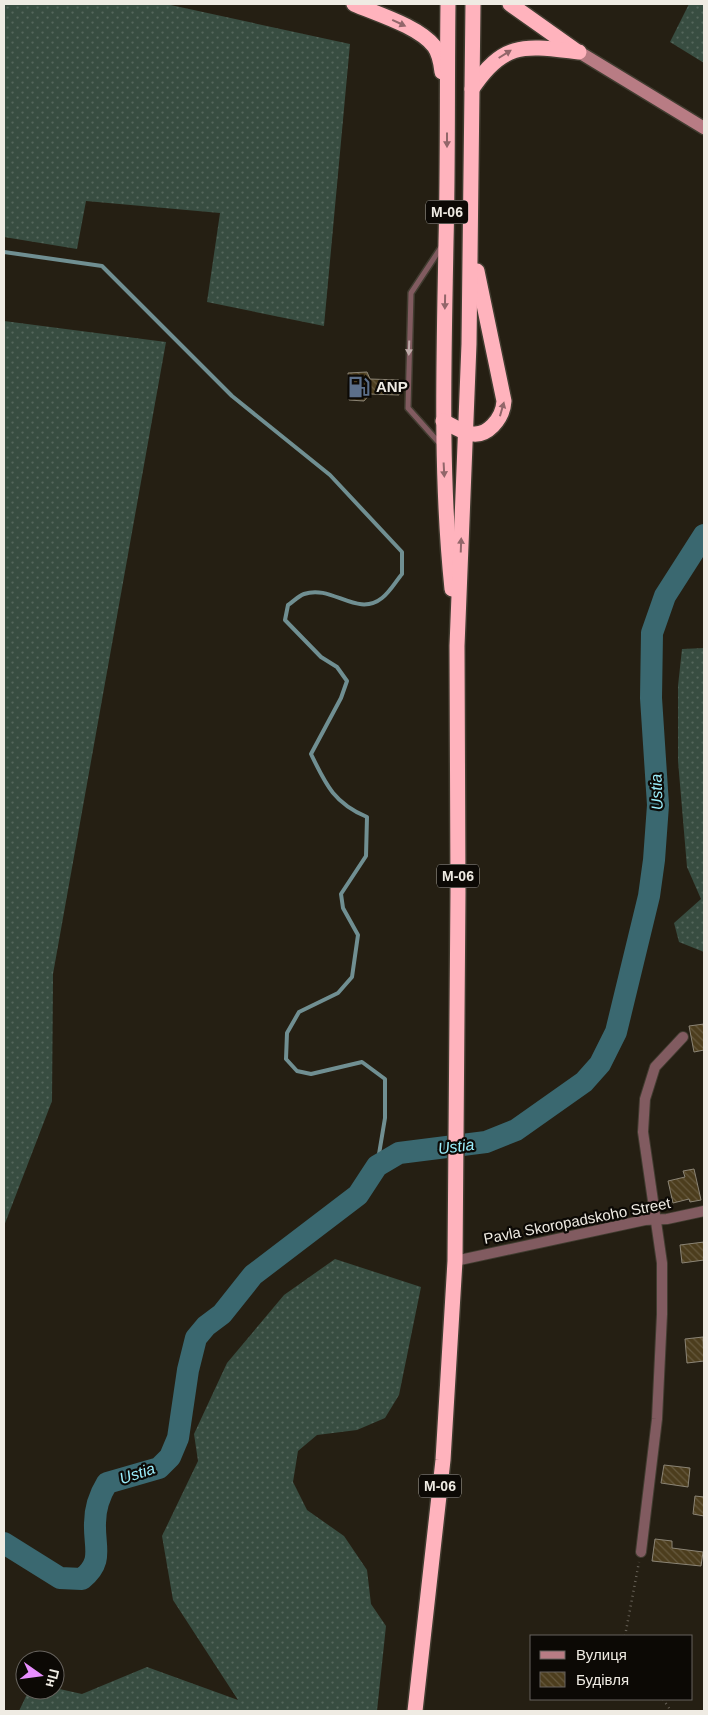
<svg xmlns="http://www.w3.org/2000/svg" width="708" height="1715" viewBox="0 0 708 1715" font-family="Helvetica,sans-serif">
	<defs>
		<pattern id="grass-dots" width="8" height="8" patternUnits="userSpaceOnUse" patternTransform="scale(1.25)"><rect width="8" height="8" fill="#384d41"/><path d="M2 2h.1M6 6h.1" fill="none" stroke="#55675c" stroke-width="1.8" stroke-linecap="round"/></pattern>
		<pattern id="building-back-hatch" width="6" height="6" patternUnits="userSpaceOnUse" patternTransform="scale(1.25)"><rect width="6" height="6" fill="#4c3d1d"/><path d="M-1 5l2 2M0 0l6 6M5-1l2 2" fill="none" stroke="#66593e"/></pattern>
	</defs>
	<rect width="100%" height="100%" fill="#251f13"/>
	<g fill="url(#grass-dots)">
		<polygon points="4,4 166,4 350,44 324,326 207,302 220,213 86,201 77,249 4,237"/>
		<polygon points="689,4 704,4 704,63 670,42"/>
		<polygon points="4,321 166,342 53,974 52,1101 4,1226"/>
		<polygon points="704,648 704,952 679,942 674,923 701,899 687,867 678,761 678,686 682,649"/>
		<polygon points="335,1259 421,1287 399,1395 385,1418 357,1430 317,1435 298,1451 293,1482 307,1510 344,1536 367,1570 371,1604 386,1626 377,1711 19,1711 29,1690 55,1690 55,1688 82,1694 147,1667 238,1700 173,1600 162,1536 198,1461 194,1434 227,1363 284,1295"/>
	</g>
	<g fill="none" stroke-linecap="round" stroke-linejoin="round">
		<path stroke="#708f92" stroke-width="4" d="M4,252L102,266L232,396L330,475L402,552V574C396,581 390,592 382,598C357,618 332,584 304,594C298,596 293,602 288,605L285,620L321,657L337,667L347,681L341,698L311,754C326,785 334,803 367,817L366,856L341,894L343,908L358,935L352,977L338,993L299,1012L287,1033L286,1059L297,1071L311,1074L362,1062L385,1079V1118L377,1166"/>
		<path stroke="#3a6870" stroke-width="22" d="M4,1543L60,1578L82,1579C104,1561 94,1548 95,1523C95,1508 99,1496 107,1483L159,1468L170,1457L178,1438L188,1370L196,1338L206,1326L222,1314L253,1275L358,1195L377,1166L399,1153L486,1142L516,1130L584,1082L600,1064L616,1032L649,896L654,860L658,805L651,698L652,633L665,596L704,535"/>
	</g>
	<g fill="url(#building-back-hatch)" stroke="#8b8475">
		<polygon points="367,372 370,379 399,380 399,395 370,394 364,401 349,400 348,373"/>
		<polygon points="704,1024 704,1050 694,1052 689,1026"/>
		<polygon points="694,1169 701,1200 690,1202 689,1199 673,1203 668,1181 685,1177 683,1171"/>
		<polygon points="704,1242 704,1260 682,1263 680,1245"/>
		<polygon points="703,1337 704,1361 687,1363 685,1339"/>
		<polygon points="664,1465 690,1468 688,1487 661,1483"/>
		<polygon points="695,1496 704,1497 704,1516 693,1514"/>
		<polygon points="655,1539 672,1541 672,1548 703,1552 701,1566 652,1561"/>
	</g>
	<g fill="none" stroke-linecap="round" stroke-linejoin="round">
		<g stroke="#413c30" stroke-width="8">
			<polyline id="lane" points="441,445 408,408 411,293 442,246"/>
		</g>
		<g stroke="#413c30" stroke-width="12">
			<g id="street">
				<polyline points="455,1261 645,1220 667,1219 704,1211"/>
				<polyline points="641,1552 657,1419 662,1314 662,1263 643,1132 645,1099 655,1067 683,1037"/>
			</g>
		</g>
		<g stroke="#413c30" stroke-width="15">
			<polyline id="secondary" points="579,52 704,128"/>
		</g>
		<g stroke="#413c30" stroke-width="18">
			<g id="highway">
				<path d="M354,4C377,14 418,26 434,46C439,53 441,63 442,72"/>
				<path d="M448,4C447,83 448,163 446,242C444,358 440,473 452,589"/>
				<polyline points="510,4 575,50"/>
				<path d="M472,89C504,40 526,46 579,52"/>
				<path d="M443,421C451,425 459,430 468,433C487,439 503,418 504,401L477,271"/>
				<polyline points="415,1711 443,1460 455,1261 458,892 457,646 469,344 473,4"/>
			</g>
		</g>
		<g stroke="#686258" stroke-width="2.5" stroke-dasharray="1 4" stroke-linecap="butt">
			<polyline points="625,1636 639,1562"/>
			<polyline points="663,1699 671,1711"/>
		</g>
		<use href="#lane" stroke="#815b60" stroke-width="5"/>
		<use href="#street" stroke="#815b60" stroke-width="10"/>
		<use href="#secondary" stroke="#b87c84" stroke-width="12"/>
		<use href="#highway" stroke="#ffb3bd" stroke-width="15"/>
	</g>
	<defs><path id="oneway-solid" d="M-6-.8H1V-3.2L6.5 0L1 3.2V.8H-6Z" transform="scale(1.25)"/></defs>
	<g fill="#92666a">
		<use href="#oneway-solid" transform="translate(399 23) rotate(25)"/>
		<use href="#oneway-solid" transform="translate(505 54) rotate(-32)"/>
		<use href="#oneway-solid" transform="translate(447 140) rotate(90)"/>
		<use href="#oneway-solid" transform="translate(445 302) rotate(91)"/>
		<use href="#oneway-solid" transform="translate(502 409) rotate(-74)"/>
		<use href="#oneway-solid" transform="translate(444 470) rotate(87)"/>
		<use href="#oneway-solid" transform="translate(461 545) rotate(-88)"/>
	</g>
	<use fill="#beaaa8" href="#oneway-solid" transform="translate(409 348) rotate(92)"/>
	<defs>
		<g id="fuel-bare" transform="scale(1.725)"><path d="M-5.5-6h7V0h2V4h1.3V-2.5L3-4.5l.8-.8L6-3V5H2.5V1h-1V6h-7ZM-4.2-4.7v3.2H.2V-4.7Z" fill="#5c6f8a" stroke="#0c0905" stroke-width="2.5" paint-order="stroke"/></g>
	</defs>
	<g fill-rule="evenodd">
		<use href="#fuel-bare" x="359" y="387"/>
	</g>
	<g text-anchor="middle" stroke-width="4.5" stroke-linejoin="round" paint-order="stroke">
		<g fill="#0c0905" stroke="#aba7a0" stroke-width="1">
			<rect x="426" y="200.5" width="42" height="23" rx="4"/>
			<rect x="437" y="864.5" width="42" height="23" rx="4"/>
			<rect x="419" y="1474.5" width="42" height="23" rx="4"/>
		</g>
		<g font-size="14" font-weight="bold" fill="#efebe3">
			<text x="447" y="217">М-06</text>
			<text x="458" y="881">М-06</text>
			<text x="440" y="1491">М-06</text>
		</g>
		<g font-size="15" font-weight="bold" fill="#efebe3" stroke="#0c0905" text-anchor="start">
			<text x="376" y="392">ANP</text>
		</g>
		<g font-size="15" fill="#efebe3" stroke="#0c0905">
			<text transform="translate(577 1221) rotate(-11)" y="5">Pavla Skoropadskoho Street</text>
		</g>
		<g font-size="16" font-style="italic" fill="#9bedfb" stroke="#0c0905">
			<text transform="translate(656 792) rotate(-92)" y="6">Ustia</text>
			<text transform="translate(456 1146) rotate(-7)" y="6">Ustia</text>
			<text transform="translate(137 1473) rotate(-19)" y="6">Ustia</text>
		</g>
	</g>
	<rect width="708" height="1715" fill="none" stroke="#efebe3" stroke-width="10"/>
	<rect x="530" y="1635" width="162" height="65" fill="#0c0905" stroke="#67635e"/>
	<rect x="540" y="1651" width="25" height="8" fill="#b87c84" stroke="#67635e"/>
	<text x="576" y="1660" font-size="15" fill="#efebe3">Вулиця</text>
	<rect x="540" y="1672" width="25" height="15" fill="url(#building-back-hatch)" stroke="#67635e"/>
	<text x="576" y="1685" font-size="15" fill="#efebe3">Будівля</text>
	<g transform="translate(40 1675) rotate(104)"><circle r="24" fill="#0c0905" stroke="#67635e"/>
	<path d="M0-4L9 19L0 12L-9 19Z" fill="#e88eff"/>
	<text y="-8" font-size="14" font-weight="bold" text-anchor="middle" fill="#efebe3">Пн</text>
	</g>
</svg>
